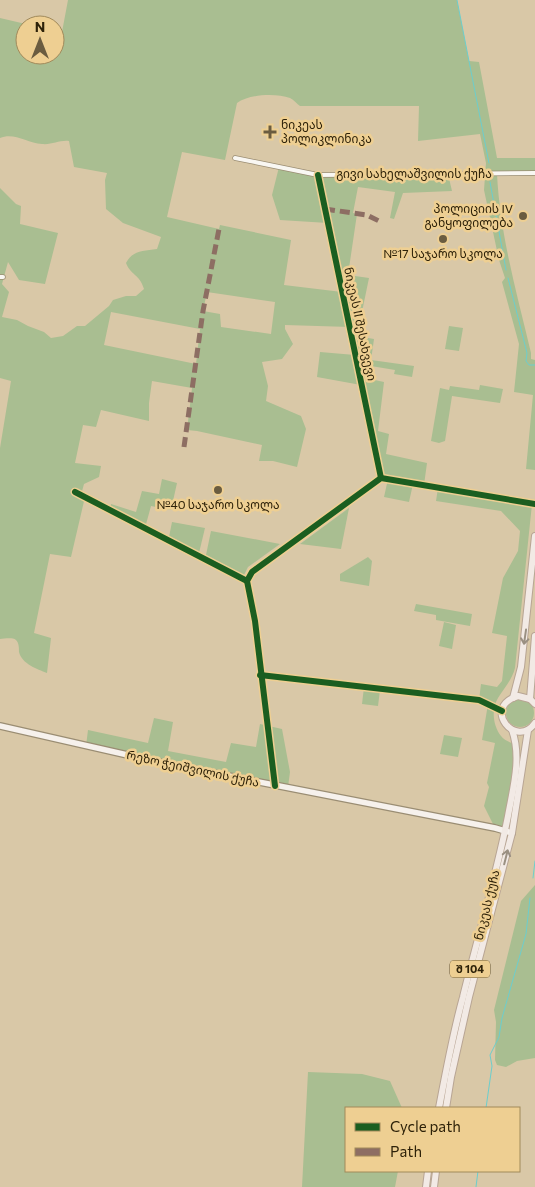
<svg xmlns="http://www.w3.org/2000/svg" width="535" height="1187" viewBox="0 0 535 1187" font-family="Commissioner,'Noto Sans Georgian',sans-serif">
	<rect width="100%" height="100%" fill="#d9c8a7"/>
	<g fill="#a9be91" fill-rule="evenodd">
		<path d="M68,0H457L469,61L479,62L497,158H535V173L497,174C500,235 517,294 531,353V359L535,360V470L526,469L533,395L514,392L519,344L502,282L505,278L499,260L484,190L486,163L480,134L418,141L419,106H300C297,104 294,100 290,98C276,93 249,94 237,103L225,160L182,152L167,217L219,229L220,225L291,240L284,285L342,292L328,223L280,220L272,195L279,167L318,175L448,174L452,191L403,193L394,219L390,218L395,192L358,187L353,213L357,214L348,275L369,278L357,336L374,339L371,360L414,366L412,377L394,374L395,370L371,366L370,379L384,382L378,431L389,434L386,454L427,463L424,485L413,484L409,502L384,497L388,479L381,478L361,385L317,377L320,352L355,355L350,327L285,325V329L293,344L282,359L262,362L268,386L266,401L301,416L306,429L297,467L273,461H259L262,445L197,431L187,430L192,388L152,381L149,403V421L101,410L96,427L83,425L75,463L101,466L99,477L84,484L81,495L85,497L71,557L50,554L34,633L51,638L47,673C37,669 22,664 19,652C19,648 19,643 16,640C12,637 4,639 0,639V448L11,381L0,378V175V188L16,204L21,206L20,224L58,233L45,284L19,280L8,262L2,284L9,292L2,317L17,320L28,326L44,332L51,338L63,336L77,326H85L109,306L113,300L126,296H136L144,289C139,273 131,276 126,263C133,250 143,251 157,249L161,237L123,223L106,209L105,180L107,173L74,167L69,141C59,140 52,145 42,144C27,143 14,132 0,138V18L30,25H25V55H55V31L62,32ZM207,292L275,302L271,334L221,327L220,314L203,311ZM111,312L200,329L196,364L104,345Z"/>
		<polygon points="449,326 463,328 459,351 445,349"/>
		<polygon points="480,385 503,389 500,403 452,396 445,441 439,443 431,441 440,388 449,390 450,386 479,390"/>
		<polygon points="162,479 177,483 171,510 151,506 145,528 110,510 111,504 136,512 142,491 159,494"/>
		<path d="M438,488L532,504L515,668C512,680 504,688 498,698C491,709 493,726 501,736C504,740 509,742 514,744L517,756L505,830L495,828L484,806L489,787L487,783L495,743L482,740L488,704L479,700L481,684L497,687L502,681L507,636L492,633L503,578L518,551L520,531L501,511L436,501Z"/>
		<polygon points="349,508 341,549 300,544"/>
		<polygon points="172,522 205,528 199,553 169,537"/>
		<polygon points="211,531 280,544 248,567 244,575 206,555"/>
		<polygon points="368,557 372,561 369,586 340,581 340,574"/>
		<polygon points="416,604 472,614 470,626 436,620 436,615 414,611"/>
		<polygon points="444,622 456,625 452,649 439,646"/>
		<polygon points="364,687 380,690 378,706 362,704"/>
		<circle cx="520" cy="713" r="14"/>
		<polygon points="154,718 173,722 168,751 226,762 231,743 256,747 260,724 282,729 290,772 288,787 86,746 88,730 148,743"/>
		<polygon points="444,735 462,738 458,757 440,754"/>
		<polygon points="535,885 535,1058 517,1061 506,1067 497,1065 495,1060 496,1022 494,1010 521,901"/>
		<polygon points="308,1072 362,1074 390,1081 402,1108 346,1108 346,1171 398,1171 395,1187 302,1187"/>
	</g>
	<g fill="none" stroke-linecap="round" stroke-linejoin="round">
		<g stroke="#6ccecd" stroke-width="1">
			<polyline points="457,0 489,163"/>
			<polyline points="490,182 506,270"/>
			<polyline points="508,278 527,353 526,361 529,365 535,365"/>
			<polyline points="533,878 535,861"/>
			<polyline points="486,1108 492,1066 490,1055 499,1037 502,1018 526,934 530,898"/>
			<polyline points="476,1187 478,1171"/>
		</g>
		<g stroke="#9a8d73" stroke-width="5.5">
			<g id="minor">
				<polyline points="235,158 318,175 535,173"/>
				<polyline points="318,175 381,478"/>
				<polyline points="0,277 3,277"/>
				<polyline points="75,492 247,581"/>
				<polyline points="260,675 479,700 502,711"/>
				<polyline points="275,786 255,621 247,581 252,572 381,478 535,504"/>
			</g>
		</g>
		<g stroke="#9a8d73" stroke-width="8">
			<polyline id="secondary" points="0,726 167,764 495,828 512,833"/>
		</g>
		<g stroke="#b8a594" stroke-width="8">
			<g id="primary">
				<polyline points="513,698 521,667 535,536"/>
				<polyline points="530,699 535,636"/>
				<path d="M535,704L530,699L518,696C481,707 516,750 535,723"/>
				<path d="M439,1108C446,1071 453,1033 463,997C478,936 496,877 508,816C513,788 522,758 512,730"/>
				<polyline points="446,1108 451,1077 469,997 512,833 528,730"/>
				<polyline points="426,1187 428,1171"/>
				<polyline points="434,1187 436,1171"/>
			</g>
		</g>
		<use href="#minor" stroke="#f9f7f2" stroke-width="4"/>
		<use href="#secondary" stroke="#f6f1ec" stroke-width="5.5"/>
		<use href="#primary" stroke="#f2eae5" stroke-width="6"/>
		<g stroke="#8d6e63" stroke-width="5" stroke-dasharray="10 5" stroke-linecap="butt">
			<polyline points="325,209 367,215 379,221"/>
			<polyline points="184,447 203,311 219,229"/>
		</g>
		<g stroke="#eecf92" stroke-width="9">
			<g id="cycleway">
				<polyline points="318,175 381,478"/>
				<polyline points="75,492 247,581"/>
				<polyline points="260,675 479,700 502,711"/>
				<polyline points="275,786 255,621 247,581 252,572 381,478 535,504"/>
			</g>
		</g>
		<use href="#cycleway" stroke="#1b5e20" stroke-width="6"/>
	</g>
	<defs><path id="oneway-shaft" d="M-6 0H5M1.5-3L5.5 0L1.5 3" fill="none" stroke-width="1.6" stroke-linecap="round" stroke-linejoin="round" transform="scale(1.25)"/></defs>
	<g stroke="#9a9082">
		<use href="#oneway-shaft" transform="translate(525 637) rotate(98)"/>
		<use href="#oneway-shaft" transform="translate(506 857) rotate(-76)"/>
	</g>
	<g fill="#6a5c40" stroke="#eecf92" stroke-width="2">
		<path d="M267.5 124.5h5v5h5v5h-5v5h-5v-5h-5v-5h5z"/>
		<circle cx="523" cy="216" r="5"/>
		<circle cx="443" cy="239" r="5"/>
		<circle cx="218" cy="490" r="5"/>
	</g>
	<g text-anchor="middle" stroke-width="5" stroke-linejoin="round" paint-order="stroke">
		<rect fill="#eecf92" stroke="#685632" stroke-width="1" x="450" y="960.5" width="40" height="17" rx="4"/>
		<g font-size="11" font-weight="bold" fill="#2e2209">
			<text x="470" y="973">შ 104</text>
		</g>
		<g font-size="12" fill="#2e2209" stroke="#eecf92">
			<text x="281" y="129" text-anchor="start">ნიკეას<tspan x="281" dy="14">პოლიკლინიკა</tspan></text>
			<text x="513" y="213" text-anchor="end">პოლიციის IV<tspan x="513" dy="14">განყოფილება</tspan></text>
			<text x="443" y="258">№17 საჯარო სკოლა</text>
			<text x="218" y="509">№40 საჯარო სკოლა</text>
		</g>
		<g font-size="12" fill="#2e2209" stroke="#eecf92">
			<text x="414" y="178">გივი სახელაშვილის ქუჩა</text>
			<text transform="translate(360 324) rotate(78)" y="4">ნიკეას II შესახვევი</text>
			<text transform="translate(193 769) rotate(12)" y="4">რეზო ჭეიშვილის ქუჩა</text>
			<text transform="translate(487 905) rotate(-76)" y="4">ნიკეას ქუჩა</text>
		</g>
	</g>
	<rect x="345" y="1107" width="175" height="65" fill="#eecf92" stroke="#a18a5b"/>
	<rect x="355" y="1123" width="25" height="8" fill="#1b5e20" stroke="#a18a5b"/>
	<text x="390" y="1132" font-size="15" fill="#2e2209">Cycle path</text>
	<rect x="355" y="1148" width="25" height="8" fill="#8d6e63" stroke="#a18a5b"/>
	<text x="390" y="1157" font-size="15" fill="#2e2209">Path</text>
	<g transform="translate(40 40)"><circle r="24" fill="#eecf92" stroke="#a18a5b"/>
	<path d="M0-4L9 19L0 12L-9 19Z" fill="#6a5c40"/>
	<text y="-8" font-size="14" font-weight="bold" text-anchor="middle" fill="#2e2209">N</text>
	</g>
</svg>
